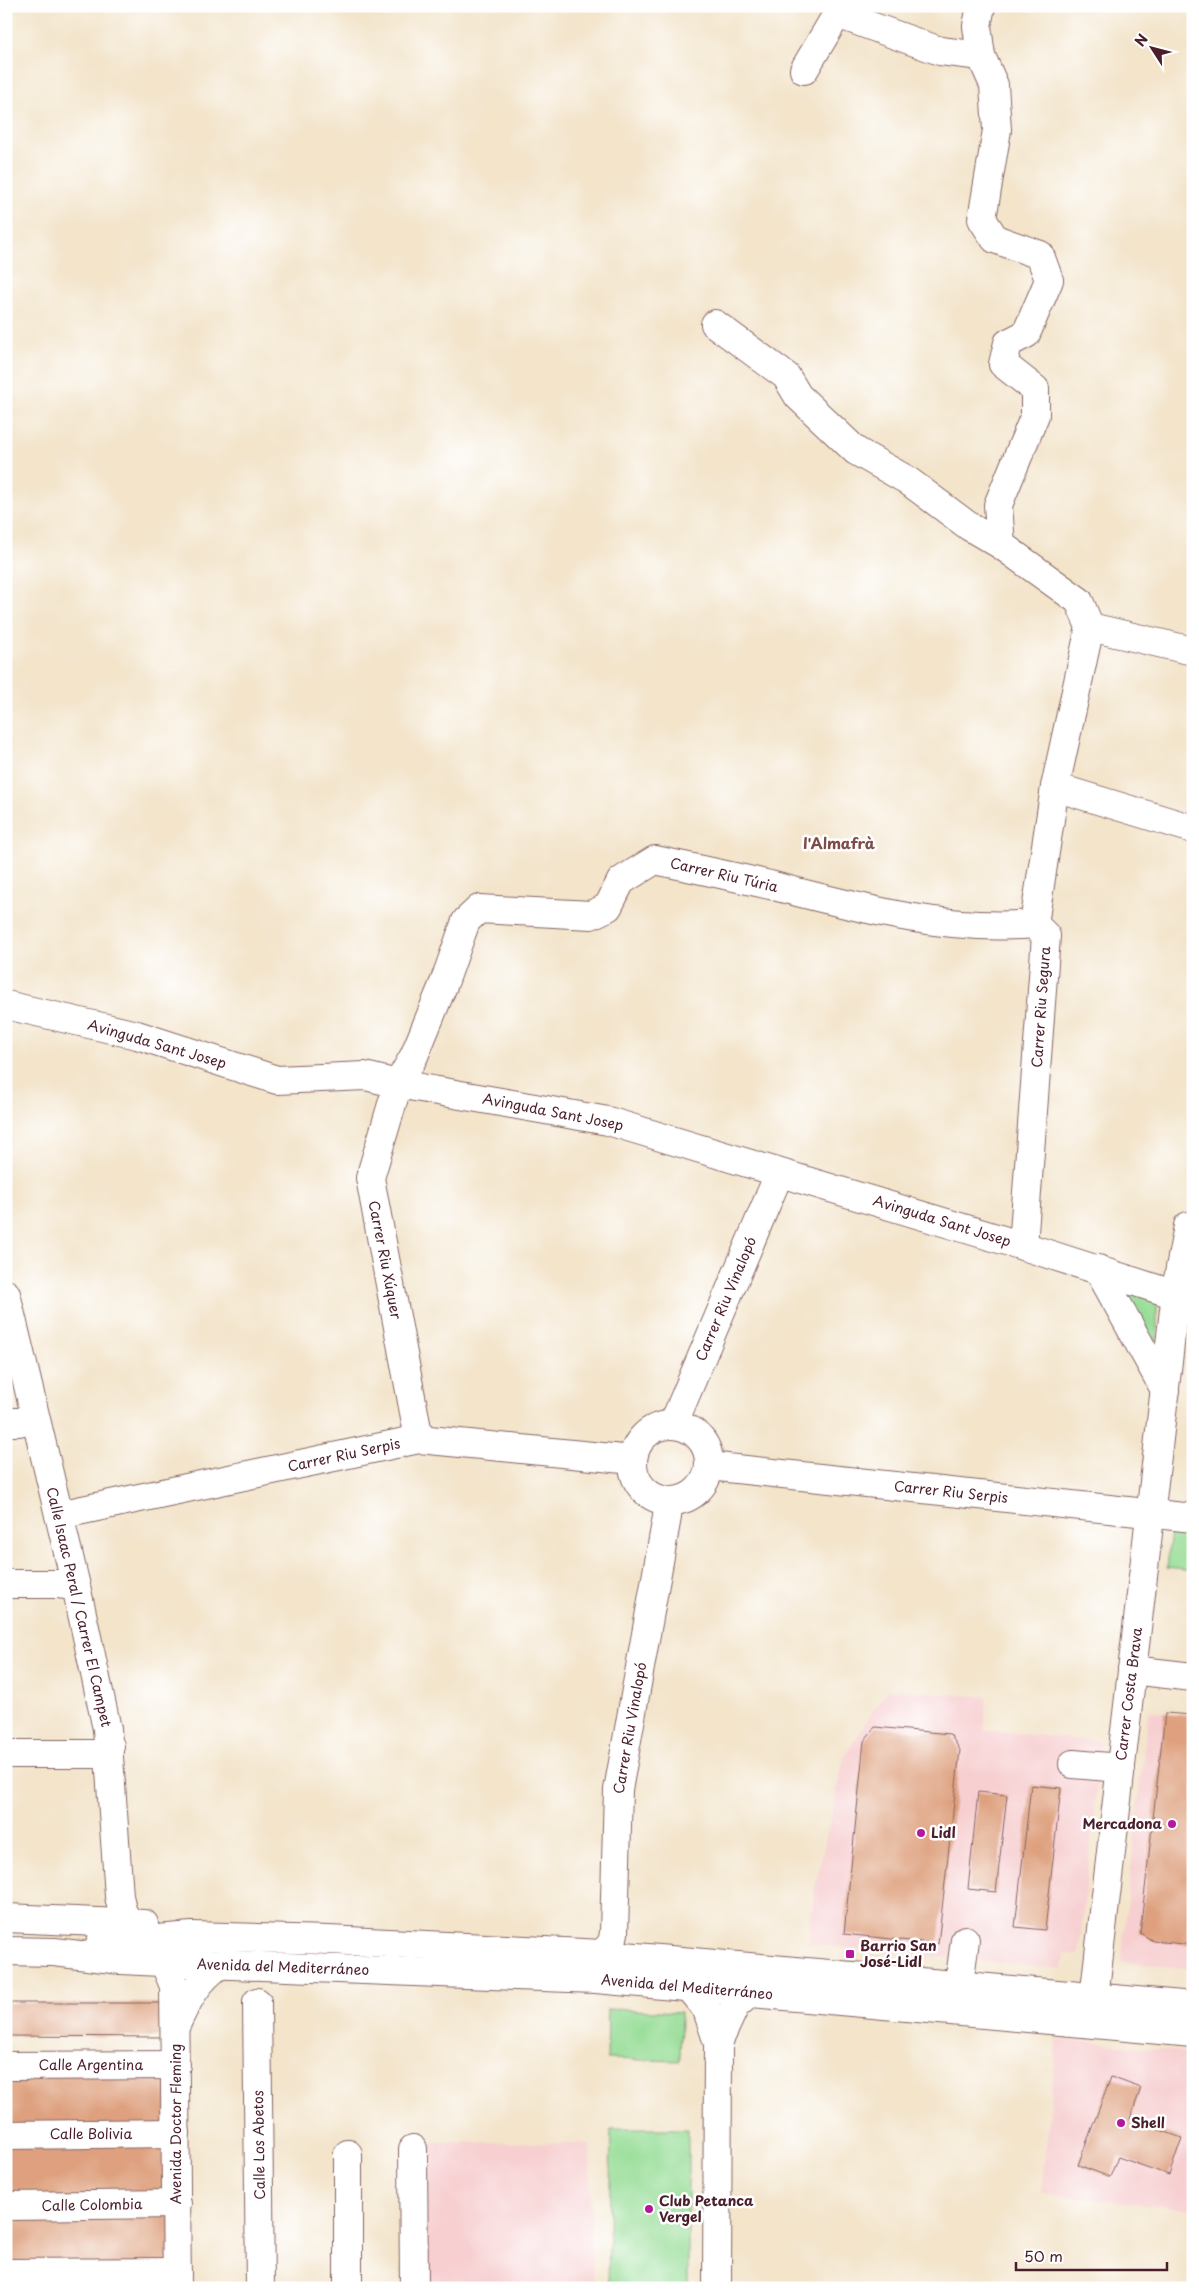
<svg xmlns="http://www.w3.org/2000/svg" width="1199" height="2294" viewBox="0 0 1199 2294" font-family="'Playpen Sans',sans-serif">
	<rect width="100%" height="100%" fill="#fff"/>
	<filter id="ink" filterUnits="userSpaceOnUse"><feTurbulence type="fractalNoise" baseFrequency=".02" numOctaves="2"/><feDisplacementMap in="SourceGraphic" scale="10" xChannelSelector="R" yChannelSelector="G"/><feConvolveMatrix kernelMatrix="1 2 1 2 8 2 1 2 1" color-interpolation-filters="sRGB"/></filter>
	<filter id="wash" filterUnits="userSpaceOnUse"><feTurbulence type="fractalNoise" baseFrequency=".0096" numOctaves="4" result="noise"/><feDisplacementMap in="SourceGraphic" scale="20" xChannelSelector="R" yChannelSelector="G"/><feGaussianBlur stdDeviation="1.12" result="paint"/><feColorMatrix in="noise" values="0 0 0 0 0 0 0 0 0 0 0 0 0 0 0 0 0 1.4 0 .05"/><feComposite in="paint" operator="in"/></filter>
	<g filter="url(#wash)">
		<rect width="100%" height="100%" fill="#f3e4ca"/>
		<g fill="#f7cfd0">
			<polygon points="887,1689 986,1697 985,1730 1101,1742 1079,1955 1064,1953 1062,1969 808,1944 815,1887 844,1757"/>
			<polygon points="1148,1711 1193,1715 1193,1969 1121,1962"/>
			<polygon points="1057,2039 1193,2052 1193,2209 1041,2194"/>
			<polygon points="417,2142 590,2143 593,2288 417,2288"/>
		</g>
		<g fill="#97dd97" stroke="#707e61">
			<polygon points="1116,1288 1157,1299 1157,1355"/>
			<polygon points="1171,1531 1193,1534 1193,1571 1167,1568"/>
			<polygon points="608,2009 681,2012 680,2061 607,2059"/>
			<polygon points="611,2129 688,2129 688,2288 608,2288"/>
		</g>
		<g id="blocks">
			<g fill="#dea07e">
				<polygon points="1165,1713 1193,1715 1193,1945 1153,1941 1140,1933"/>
				<polygon points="875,1727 950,1734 960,1750 938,1944 844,1934 864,1741"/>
				<polygon points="1031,1785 1061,1788 1045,1930 1015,1927"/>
				<polygon points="978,1792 1007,1795 996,1892 968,1889"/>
				<polygon points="6,2003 164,2003 164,2037 6,2036"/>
				<polygon points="171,2069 172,2129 6,2130 6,2070"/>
				<polygon points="1111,2077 1141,2088 1130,2119 1182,2138 1169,2175 1118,2157 1110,2177 1078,2165"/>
				<polygon points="6,2139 172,2139 172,2199 6,2201"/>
				<polygon points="172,2209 173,2267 6,2267 6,2211"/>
			</g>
		</g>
	</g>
	<g filter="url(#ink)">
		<use href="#blocks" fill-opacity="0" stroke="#856463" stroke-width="1"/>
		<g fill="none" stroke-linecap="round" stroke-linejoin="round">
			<g stroke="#856463" stroke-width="30">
				<g id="minor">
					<polyline points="981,6 977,26 981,56 994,85 997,130 982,219 995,239 1040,255 1049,280 1026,334 1008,343 1003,364 1035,389 1035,415 998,505 1001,545 1079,601 1090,627"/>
					<polyline points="804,70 836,16 843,16 940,51 981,56"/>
					<polyline points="715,324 786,376 798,396 856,451 907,480 970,527 1001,545"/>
					<polyline points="1090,627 1193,651"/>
					<polyline points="1055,787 1193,829"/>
					<polyline points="1034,924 1055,787 1090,627"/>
					<polyline points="6,1005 137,1035 277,1080 365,1076 398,1084 608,1121 1023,1246 1176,1295"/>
					<polyline points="1023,1246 1046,936 1034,924"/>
					<polyline points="1098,1269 1165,1390"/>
					<polyline points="6,1294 76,1586 107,1729 119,1896 122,1910 129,1924 161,1955 174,1986 177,2288"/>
					<polyline points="6,1422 19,1422 35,1418"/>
					<polyline points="671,1425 678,1413 776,1181 776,1172"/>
					<circle cx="671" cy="1463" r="38"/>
					<path d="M419,1439L370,1178L398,1084L414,1056L444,983L466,921L479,909L591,915L608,907L621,881L655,860C693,868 731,876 770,885C856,907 945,932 1034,924"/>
					<polyline points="709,1466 1193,1518"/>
					<polyline points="59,1515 419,1439 633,1460"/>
					<polyline points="6,1584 58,1584 76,1586"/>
					<polyline points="1132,1670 1193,1677"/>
					<polyline points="6,1754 98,1754 104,1752 110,1746"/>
					<polyline points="1073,1764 1121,1768"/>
					<polyline points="6,1918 144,1924"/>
					<polyline points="100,1944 192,1936 329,1940 602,1954 1193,2006"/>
					<polyline points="6,1951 54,1952 121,1960 181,1963 596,1979 1193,2033"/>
					<polyline points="602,1954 612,1943 614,1933 618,1790 667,1517 668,1501"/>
					<polyline points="959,1985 965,1940"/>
					<polyline points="689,1988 707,2010 718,2043 717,2288"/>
					<polyline points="1094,1998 1177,1284 1188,1226 1193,1227"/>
					<polyline points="257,2002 260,2288"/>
					<path d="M176,2025C187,2001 198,1979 221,1964"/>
					<polyline points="718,2043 735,2006 750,1993"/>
					<polyline points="6,2066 176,2065"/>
					<polyline points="6,2135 176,2133"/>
					<polyline points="413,2149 414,2288"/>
					<polyline points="348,2154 348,2288"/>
					<polyline points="6,2206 177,2204"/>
					<polyline points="6,2273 177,2272"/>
				</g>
			</g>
			<use href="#minor" stroke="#fff" stroke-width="28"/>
		</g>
	</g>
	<g fill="#b5179e" stroke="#fff" stroke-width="2">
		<circle cx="1172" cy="1824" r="5"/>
		<circle cx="921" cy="1833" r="5"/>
		<rect x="845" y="1949" width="10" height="10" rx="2.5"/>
		<circle cx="1121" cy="2123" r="5"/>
		<circle cx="649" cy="2209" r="5"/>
	</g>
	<g text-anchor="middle" stroke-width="5" stroke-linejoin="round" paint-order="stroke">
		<g font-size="14" fill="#4a1f2b" stroke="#fff">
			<text transform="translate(724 875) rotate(13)" y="5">Carrer Riu Túria</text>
			<text transform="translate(1041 1007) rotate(-86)" y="5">Carrer Riu Segura</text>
			<text transform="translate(157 1044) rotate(16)" y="5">Avinguda Sant Josep</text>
			<text transform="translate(553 1112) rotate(11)" y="5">Avinguda Sant Josep</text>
			<text transform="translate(942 1221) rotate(17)" y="5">Avinguda Sant Josep</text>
			<text transform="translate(385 1260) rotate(79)" y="5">Carrer Riu Xúquer</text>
			<text transform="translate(726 1299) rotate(-67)" y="5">Carrer Riu Vinalopó</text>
			<text transform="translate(344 1455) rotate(-12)" y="5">Carrer Riu Serpis</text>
			<text transform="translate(951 1492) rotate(6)" y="5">Carrer Riu Serpis</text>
			<text transform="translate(79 1607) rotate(77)" y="5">Calle Isaac Peral / Carrer El Campet</text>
			<text transform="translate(1129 1694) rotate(-83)" y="5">Carrer Costa Brava</text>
			<text transform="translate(630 1728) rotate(-80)" y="5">Carrer Riu Vinalopó</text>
			<text transform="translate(283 1967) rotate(2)" y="5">Avenida del Mediterráneo</text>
			<text transform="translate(687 1987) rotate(5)" y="5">Avenida del Mediterráneo</text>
			<text x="91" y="2070">Calle Argentina</text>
			<text transform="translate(176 2124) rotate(-90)" y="5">Avenida Doctor Fleming</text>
			<text x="91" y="2139">Calle Bolivia</text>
			<text transform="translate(259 2145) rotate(-91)" y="5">Calle Los Abetos</text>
			<text transform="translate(92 2205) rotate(-1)" y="5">Calle Colombia</text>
		</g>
		<g font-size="14" font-weight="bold" fill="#4a1f2b" stroke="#fff" text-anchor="start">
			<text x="1162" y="1829" text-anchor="end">Mercadona</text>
			<text x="931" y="1838">Lidl</text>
			<text x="860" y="1951">Barrio San<tspan x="860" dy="16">José-Lidl</tspan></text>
			<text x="1131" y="2128">Shell</text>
			<text x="659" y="2206">Club Petanca<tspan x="659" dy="16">Vergel</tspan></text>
		</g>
		<g font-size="15" font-weight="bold" fill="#7e4c48" stroke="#fff">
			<text x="839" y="849">l'Almafrà</text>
		</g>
	</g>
	<rect width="1199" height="2294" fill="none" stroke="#fff" stroke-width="25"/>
	<g transform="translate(1152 48) rotate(306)" stroke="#ffffff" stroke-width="4" paint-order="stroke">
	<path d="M0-4L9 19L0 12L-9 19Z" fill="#4a1f2b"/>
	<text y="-8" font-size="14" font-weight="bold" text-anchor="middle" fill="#4a1f2b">N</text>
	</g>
	<path d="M1016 2262v8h151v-8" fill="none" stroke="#4a1f2b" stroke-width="2.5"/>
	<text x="1024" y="2262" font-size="15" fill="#4a1f2b" stroke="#ffffff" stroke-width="4" paint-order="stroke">50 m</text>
</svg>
